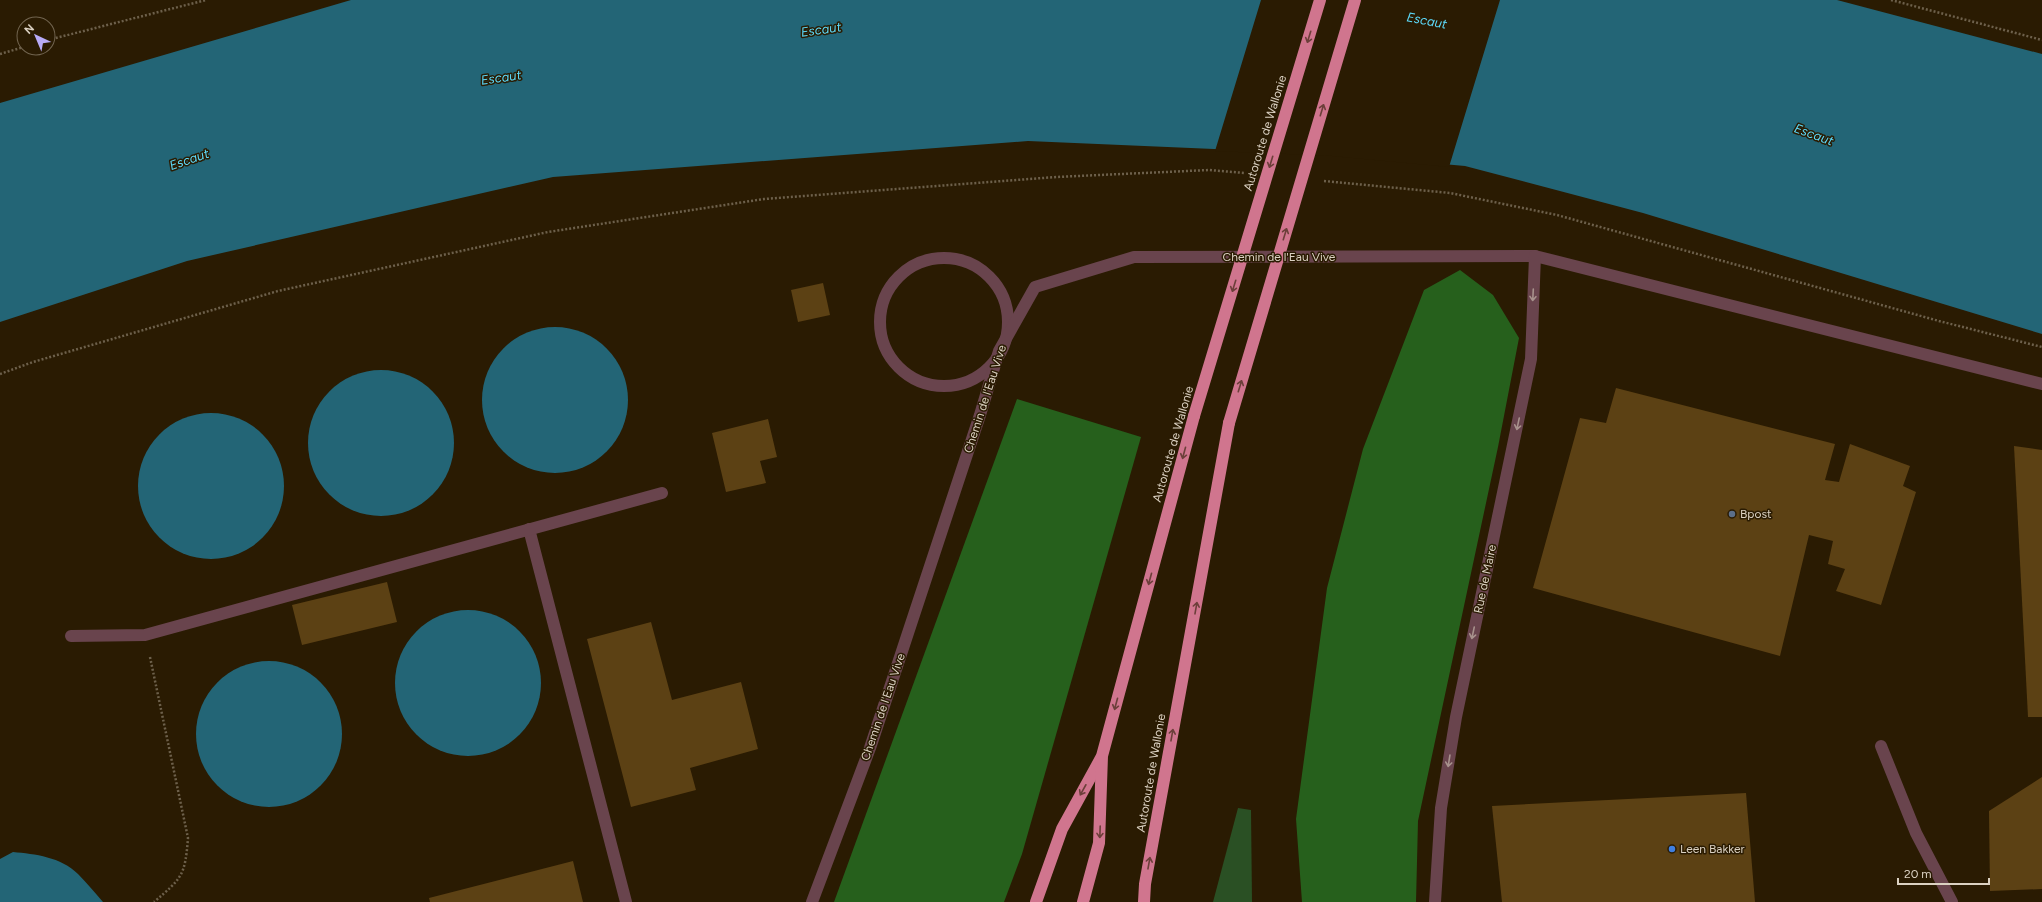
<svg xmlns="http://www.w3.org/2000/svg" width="2042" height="902" viewBox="0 0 2042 902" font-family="Figtree,sans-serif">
	<rect width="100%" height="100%" fill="#2a1b02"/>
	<polygon fill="#2a5024" points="1238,808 1251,810 1252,902 1213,902"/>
	<g fill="#26601c">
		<polygon points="1460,270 1493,295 1519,338 1498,447 1418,821 1416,902 1302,902 1296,819 1327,588 1363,449 1424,290"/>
		<polygon points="1017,399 1141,437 1022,854 1004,902 834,902"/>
	</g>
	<g fill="#236576">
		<polygon points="351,0 1837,0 2042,54 2042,334 1643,213 1465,166 1332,154 1028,141 553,177 187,261 0,322 0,103"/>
		<circle cx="555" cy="400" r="73"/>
		<circle cx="381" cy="443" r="73"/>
		<circle cx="211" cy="486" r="73"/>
		<circle cx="468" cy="683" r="73"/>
		<circle cx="269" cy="734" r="73"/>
		<path d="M13,852C35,854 61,857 78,874C87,883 95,893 103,902H0V859Z"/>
	</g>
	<polygon fill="#2a1b02" points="1261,0 1500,0 1449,167 1332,156 1215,151"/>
	<g fill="#5c4114">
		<polygon points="823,283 830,315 798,322 791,290"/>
		<polygon points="1616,388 1835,444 1825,480 1839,482 1850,444 1910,466 1903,486 1916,492 1881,605 1836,591 1845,569 1828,564 1833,541 1809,535 1780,656 1533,588 1580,418 1606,423"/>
		<polygon points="768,419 777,457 760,461 766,483 726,492 712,433"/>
		<polygon points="2014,446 2042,450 2042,717 2028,717"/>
		<polygon points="387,582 397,622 302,645 292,605"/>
		<polygon points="651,622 672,700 741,682 758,749 690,768 696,790 631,807 587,639"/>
		<polygon points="2042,777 2042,889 1990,891 1989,811"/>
		<polygon points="1746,793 1755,902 1502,902 1492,806"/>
		<polygon points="573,861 583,902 430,902 429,898"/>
	</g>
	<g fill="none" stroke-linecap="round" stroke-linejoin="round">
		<g stroke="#6d604b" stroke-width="2.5" stroke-dasharray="2 2" stroke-linecap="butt">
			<polyline points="1891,0 2042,40"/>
			<polyline points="48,40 206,0"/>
			<polyline points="0,54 24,47"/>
			<polyline points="1324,181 1450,193 1557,215 1939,321 2042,347"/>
			<polyline points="0,374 33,362 278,291 548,232 764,199 1056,177 1209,170 1245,173"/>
			<path d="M150,657L188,838C185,876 182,878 154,902"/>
		</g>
		<g stroke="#69444d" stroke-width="12">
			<circle cx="944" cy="322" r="64"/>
			<polyline points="529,529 626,902"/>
			<polyline points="71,636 145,635 662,493"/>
			<polyline points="1881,746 1916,833 1952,902"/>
			<polyline points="812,902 870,748 980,415 999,351 1035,287 1134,257 1535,256 2042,384"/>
			<polyline points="1435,902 1441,808 1456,717 1531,359 1535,256"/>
		</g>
		<g stroke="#d0758e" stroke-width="12">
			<polyline points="1036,902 1062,829 1101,758"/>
			<polyline points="1083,902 1099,843 1102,756 1194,416"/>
			<polyline points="1144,902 1145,884 1229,423"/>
		</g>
		<g stroke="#d0758e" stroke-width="12">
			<polyline points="1194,416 1320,0"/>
			<polyline points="1229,423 1355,0"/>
		</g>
	</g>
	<defs><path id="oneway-shaft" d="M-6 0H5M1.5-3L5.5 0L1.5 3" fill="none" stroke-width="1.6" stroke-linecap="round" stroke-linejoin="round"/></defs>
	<g stroke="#6c3f3a">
		<use href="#oneway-shaft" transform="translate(1309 37) rotate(107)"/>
		<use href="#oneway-shaft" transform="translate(1322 110) rotate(-73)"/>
		<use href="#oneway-shaft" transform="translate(1271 162) rotate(107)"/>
		<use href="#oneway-shaft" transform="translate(1285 234) rotate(-73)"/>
		<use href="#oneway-shaft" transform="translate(1234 286) rotate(107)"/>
		<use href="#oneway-shaft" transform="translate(1240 386) rotate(-73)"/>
		<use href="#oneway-shaft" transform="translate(1184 453) rotate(105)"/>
		<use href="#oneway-shaft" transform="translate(1150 579) rotate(105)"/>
		<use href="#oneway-shaft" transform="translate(1196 608) rotate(-80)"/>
		<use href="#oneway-shaft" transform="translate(1116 704) rotate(105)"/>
		<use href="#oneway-shaft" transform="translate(1172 735) rotate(-80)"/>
		<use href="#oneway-shaft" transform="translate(1083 790) rotate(119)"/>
		<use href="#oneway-shaft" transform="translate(1100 832) rotate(92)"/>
		<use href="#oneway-shaft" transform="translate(1149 863) rotate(-80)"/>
	</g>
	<g stroke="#a8928d">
		<use href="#oneway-shaft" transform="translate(1533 295) rotate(93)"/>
		<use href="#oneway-shaft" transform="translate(1518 424) rotate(102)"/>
		<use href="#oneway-shaft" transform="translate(1473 633) rotate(102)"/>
		<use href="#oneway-shaft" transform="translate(1449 761) rotate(99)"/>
	</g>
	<circle fill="#5c6f8a" stroke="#2a1b02" stroke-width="1.5" cx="1732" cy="514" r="4"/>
	<circle fill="#3f7fe0" stroke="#2a1b02" stroke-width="1.5" cx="1672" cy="849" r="4"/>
	<g text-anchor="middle" stroke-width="3" stroke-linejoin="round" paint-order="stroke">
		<g font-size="12" fill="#dbd1c2" stroke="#2a1b02">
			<text transform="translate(1265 133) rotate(-73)" y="4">Autoroute de Wallonie</text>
			<text x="1279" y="261">Chemin de l'Eau Vive</text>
			<text transform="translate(985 399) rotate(-72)" y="4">Chemin de l'Eau Vive</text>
			<text transform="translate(1173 444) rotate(-74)" y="4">Autoroute de Wallonie</text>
			<text transform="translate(1485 579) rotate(-78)" y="4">Rue de Maire</text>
			<text transform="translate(883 707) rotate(-71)" y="4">Chemin de l'Eau Vive</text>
			<text transform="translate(1151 773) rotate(-80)" y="4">Autoroute de Wallonie</text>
		</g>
		<g font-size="12" fill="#dbd1c2" stroke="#2a1b02" text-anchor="start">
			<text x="1740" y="518">Bpost</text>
			<text x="1680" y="853">Leen Bakker</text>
		</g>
		<g font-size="13" font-style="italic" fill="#5dd9f9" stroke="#2a1b02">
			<text transform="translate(1427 20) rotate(11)" y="5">Escaut</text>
			<text transform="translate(821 29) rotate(-8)" y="5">Escaut</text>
			<text transform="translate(501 77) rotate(-8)" y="5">Escaut</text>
			<text transform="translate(1814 134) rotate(20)" y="5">Escaut</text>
			<text transform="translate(189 159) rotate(-19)" y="5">Escaut</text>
		</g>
	</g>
	<g transform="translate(36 36) rotate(316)"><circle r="19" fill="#2a1b02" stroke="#71644f"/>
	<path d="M0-3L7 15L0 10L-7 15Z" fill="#b8abf7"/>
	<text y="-6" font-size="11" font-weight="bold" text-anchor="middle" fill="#dbd1c2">N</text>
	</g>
	<path d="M1898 878v6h91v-6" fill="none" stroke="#dbd1c2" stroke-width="2"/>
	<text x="1904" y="878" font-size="12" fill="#dbd1c2" stroke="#2a1b02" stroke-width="3" paint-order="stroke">20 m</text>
</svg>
